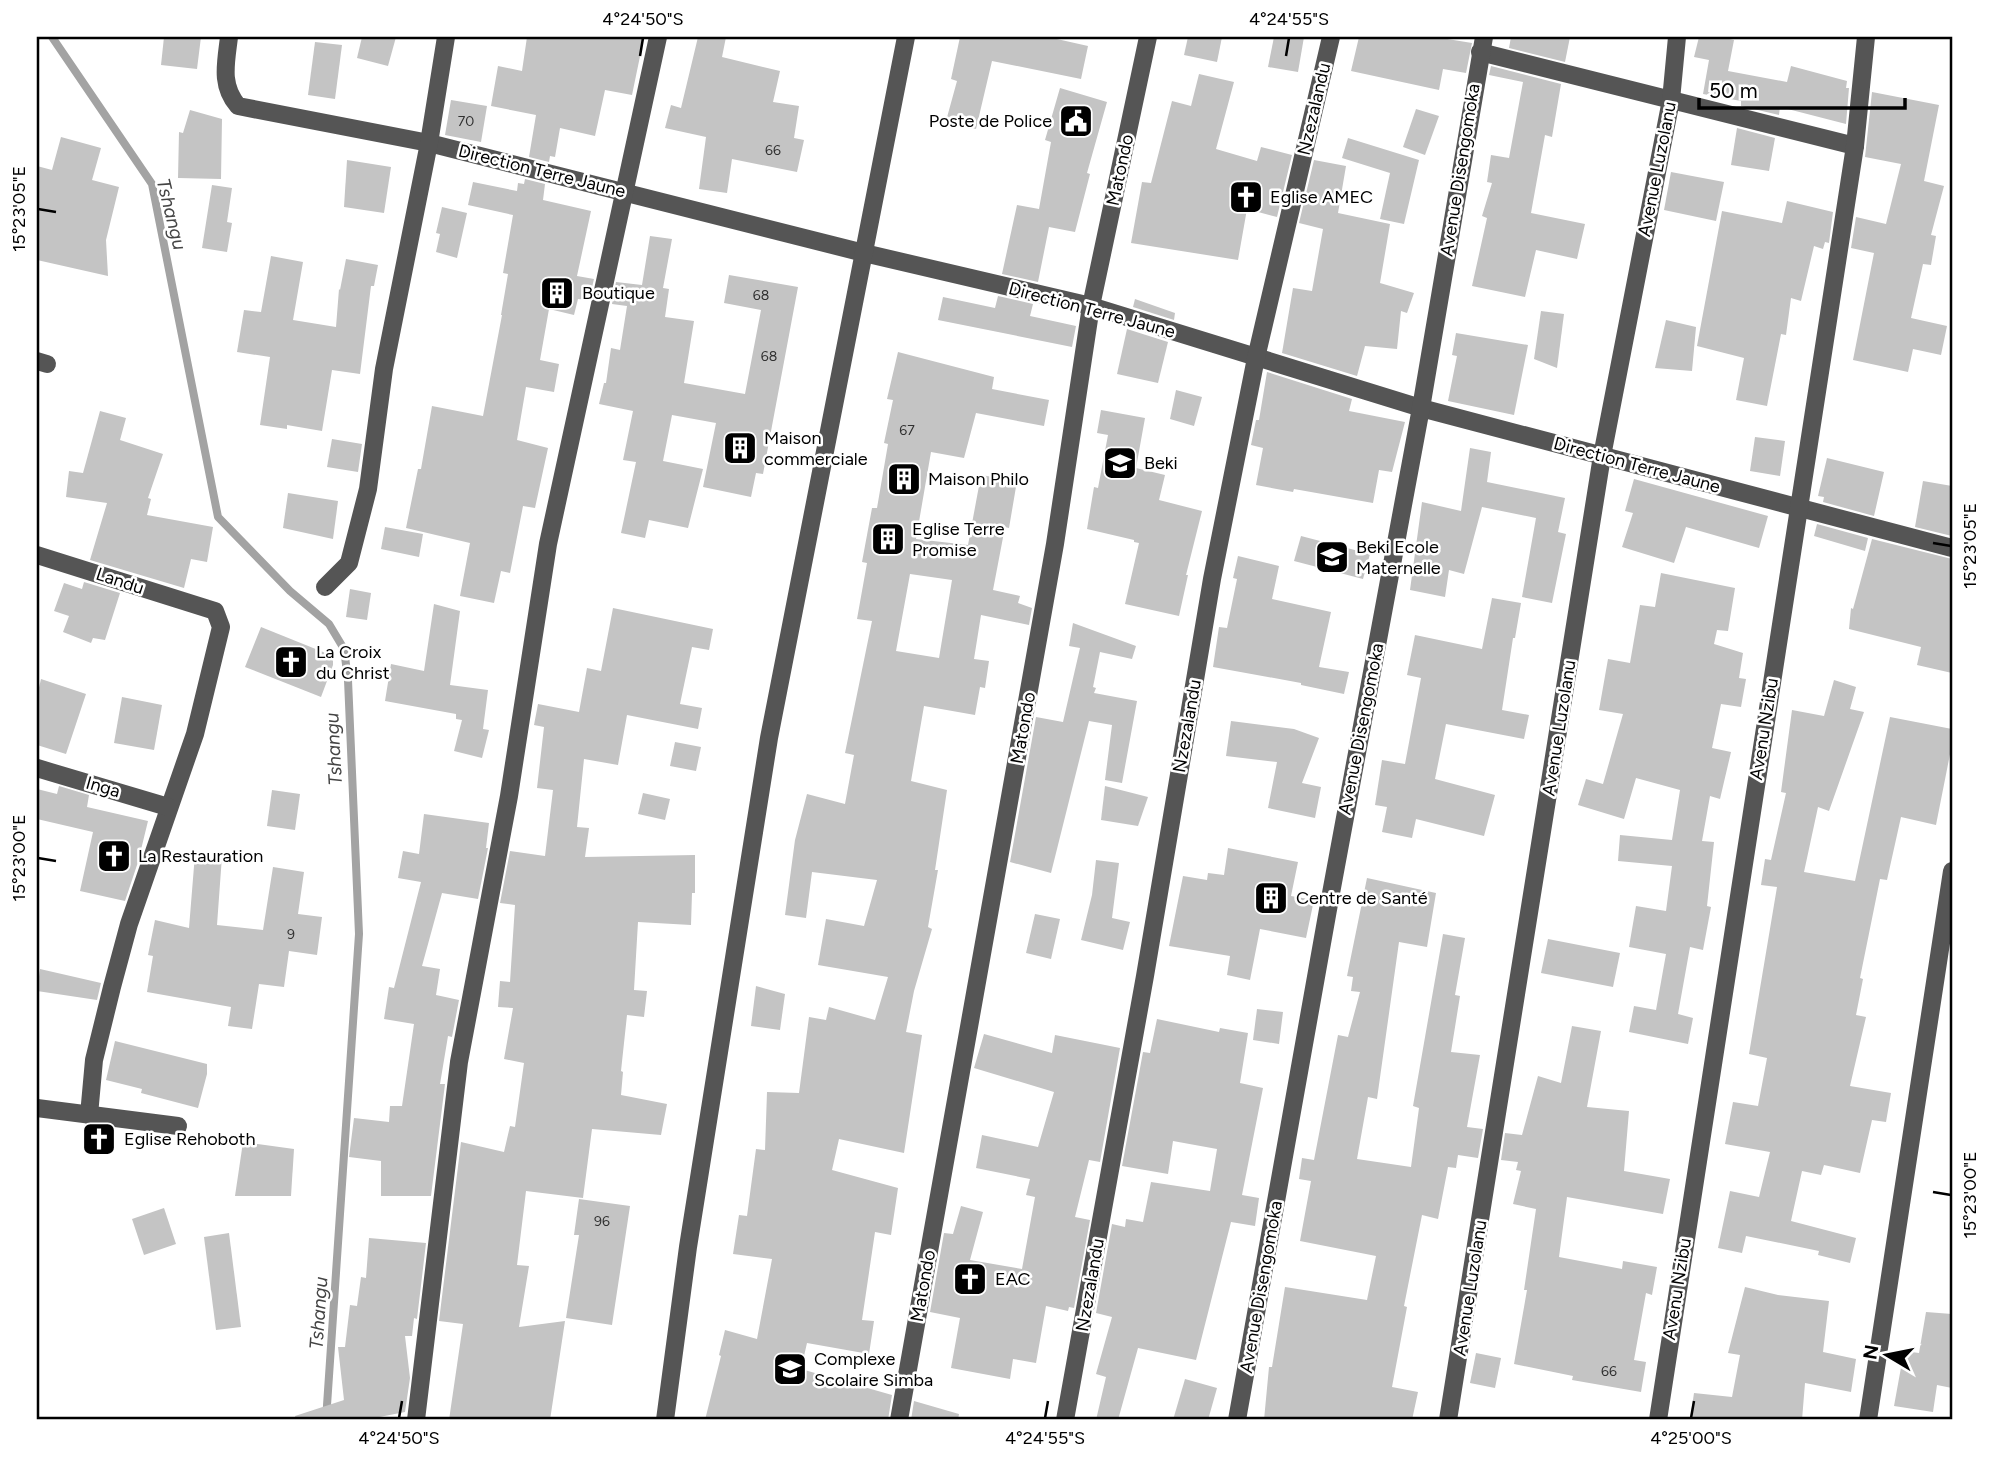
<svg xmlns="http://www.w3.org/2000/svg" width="1989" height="1457" viewBox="0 0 1989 1457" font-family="Figtree,sans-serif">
	<rect width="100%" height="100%" fill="#fff"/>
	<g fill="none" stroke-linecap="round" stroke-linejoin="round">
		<polyline stroke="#a3a3a3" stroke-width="8" points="52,37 152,184 218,517 290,591 329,624 344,649 348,680 359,934 326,1420"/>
	</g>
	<g fill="#c4c4c4" fill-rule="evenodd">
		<polygon points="164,37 201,37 197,69 161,65"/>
		<polygon points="362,37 396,37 388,66 357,58"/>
		<polygon points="527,37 644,37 632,95 605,90 595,136 560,128 555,157 550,156 549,162 529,157 536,115 491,106 498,66 522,71"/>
		<polygon points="698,37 726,37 722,57 780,71 773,102 799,106 794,138 804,140 797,172 732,159 727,193 699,189 706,137 665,128 671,105 681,108"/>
		<polygon points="960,37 1048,37 1088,46 1081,79 992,61 976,129 946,121 957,81 951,79"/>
		<polygon points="1188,37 1222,37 1217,62 1184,55"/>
		<polygon points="1274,37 1304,37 1298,72 1268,67"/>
		<polygon points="1359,37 1435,37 1472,43 1466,73 1443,69 1439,90 1351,71"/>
		<polygon points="1511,37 1570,37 1565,62 1509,48"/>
		<polygon points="1699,37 1720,37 1734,40 1728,71 1787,82 1791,66 1847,81 1846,88 1849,88 1846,124 1780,107 1779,115 1741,106 1741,101 1703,94 1709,60 1694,57"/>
		<polygon points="315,42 342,45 335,99 308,95"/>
		<polygon points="1491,66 1561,84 1552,137 1545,135 1531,213 1585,224 1577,259 1536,250 1525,297 1472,286 1487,218 1482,216 1492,183 1487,182 1491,155 1509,158 1523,82 1489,75"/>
		<polygon points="1199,74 1234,82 1216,149 1257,161 1261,147 1292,155 1277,217 1247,209 1238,260 1131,243 1142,182 1151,183 1172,101 1191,106"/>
		<polygon points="1060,88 1107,102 1087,173 1090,174 1075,232 1049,227 1038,282 1002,274 1017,205 1039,209 1051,142 1045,140"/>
		<polygon points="1872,92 1939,105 1924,181 1944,186 1931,235 1936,236 1931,265 1923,264 1911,318 1947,326 1941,355 1913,349 1908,372 1853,360 1874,253 1851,248 1856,217 1886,224 1901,164 1865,157"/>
		<polygon points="451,100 487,106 481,142 445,135"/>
		<polygon points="1416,109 1439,116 1425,155 1403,147"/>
		<polygon points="190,110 222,119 221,179 178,178 179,132 183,133"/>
		<polygon points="1737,128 1775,138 1769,171 1731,165"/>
		<polygon points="61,137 101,148 92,180 119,187 106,240 108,276 37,260 37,166 52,170"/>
		<polygon points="1348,138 1419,160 1404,224 1380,219 1390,173 1342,158"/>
		<polygon points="347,160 391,167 384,213 344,207"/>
		<polygon points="1314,160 1346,166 1338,213 1390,224 1380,283 1414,293 1407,313 1401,311 1397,349 1365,346 1357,376 1282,353 1293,288 1312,291 1323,229 1299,223"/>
		<polygon points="1671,172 1724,182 1716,221 1664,210"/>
		<polygon points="525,179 545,184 543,200 591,211 577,276 594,279 589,300 578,299 574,315 549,309 540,360 559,364 554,392 526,387 517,440 548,448 535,508 523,506 510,573 501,571 494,603 460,596 470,543 406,528 418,469 421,469 432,406 483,416 502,315 501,315 508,274 503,273 513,215 468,205 473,182 517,191 518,183 524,184"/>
		<polygon points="212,185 232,188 227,222 232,223 227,252 202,248"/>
		<polygon points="1787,201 1833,212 1829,243 1825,242 1823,249 1814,246 1801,301 1791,298 1786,335 1781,334 1767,406 1736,400 1744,358 1697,346 1722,211 1782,223"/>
		<polygon points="442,207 467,213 457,258 436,252 440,234 436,233"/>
		<polygon points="650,236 672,239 663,288 669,289 665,317 694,321 684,383 745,394 761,310 724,303 729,275 798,287 763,474 756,473 751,497 703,487 716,423 672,415 663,461 703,469 688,528 649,520 645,538 621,533 636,462 623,460 633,411 599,404 604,383 606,383 611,348 620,350 627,306 612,304 616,282 642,285"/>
		<polygon points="271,256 303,262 293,320 336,327 339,289 340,290 346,259 378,265 374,286 371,286 360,374 332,370 322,431 287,425 287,429 260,425 270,357 237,352 244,310 261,312"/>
		<polygon points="998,296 1033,304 1030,316 1076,326 1072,347 938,320 943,297 995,308"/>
		<polygon points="1135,299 1175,313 1174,320 1133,307"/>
		<polygon points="1541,311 1564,314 1557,368 1534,359"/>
		<polygon points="1666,320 1696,327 1692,371 1655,368"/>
		<polygon points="1127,329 1168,342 1158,383 1117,374"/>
		<polygon points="1456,333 1528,345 1514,415 1448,401 1457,356 1452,355"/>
		<path d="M898,352L994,377L992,389L1049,400L1044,426L976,413L964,458L931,452L916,539L968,545L981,475L1017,481L1009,528L1005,527L993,590L1020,596L1018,603L1032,608L1029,625L981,615L974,659L989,661L985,688L980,687L975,715L924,706L911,781L947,790L935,870H938L928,927L932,929L914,991L906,1032L922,1035L904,1153L839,1139L832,1170L898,1188L891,1235L875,1232L862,1320L874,1321L869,1354L807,1343L801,1369L892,1395L888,1420H705L721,1356L719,1355L725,1330L757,1339L772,1259L733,1254L739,1215L747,1216L756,1149L765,1150L767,1092L799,1093L809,1017L826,1020L829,1007L875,1020L888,977L818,965L826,919L864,926L877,880L812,872L806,918L785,915L795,840L807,794L845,804L854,755L845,753L872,621L857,619L867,563L862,562L872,508H877L888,444L884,443L893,400L887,399ZM910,574L952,580L939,658L896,651Z"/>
		<polygon points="1267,372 1352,399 1349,411 1405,422 1392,472 1379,470 1373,503 1294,489 1293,492 1256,485 1263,448 1251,445 1256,420 1259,420"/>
		<polygon points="1176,390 1202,397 1194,426 1170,419"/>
		<polygon points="1101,410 1145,418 1136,468 1165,475 1159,500 1202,511 1186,575 1188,575 1179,616 1125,604 1139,543 1134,542 1134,540 1087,529 1094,487 1098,488 1108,435 1097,433"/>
		<polygon points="100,411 126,418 120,440 163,454 148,498 151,499 147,515 213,527 207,562 191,559 184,588 90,560 107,503 66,497 69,471 83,473"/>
		<polygon points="1755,437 1785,441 1780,476 1750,471"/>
		<polygon points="332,439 362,444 358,472 327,467"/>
		<polygon points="1470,448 1491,452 1487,482 1565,498 1558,532 1566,534 1552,603 1522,597 1536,518 1482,507 1464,574 1449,570 1445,597 1410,590 1422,502 1461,511"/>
		<polygon points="1827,458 1884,472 1874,516 1823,502 1824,497 1818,496"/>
		<polygon points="1634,479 1768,516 1759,548 1686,527 1674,563 1622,547 1633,513 1625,511"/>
		<polygon points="1923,481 1952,486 1952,536 1915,527"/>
		<polygon points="288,493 338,501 333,539 283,528"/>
		<polygon points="1817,524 1868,538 1865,551 1814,536"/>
		<polygon points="385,527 423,534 419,557 381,549"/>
		<polygon points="1301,536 1370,554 1363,579 1294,561"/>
		<polygon points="1872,539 1952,559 1952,673 1917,665 1921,647 1849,629 1851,608 1853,609"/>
		<polygon points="1238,556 1279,566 1272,599 1331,612 1319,667 1349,672 1344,694 1301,685 1301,683 1213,667 1219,627 1227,628 1237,579 1233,578"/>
		<polygon points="1661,573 1735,588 1728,631 1717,630 1714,644 1743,653 1739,678 1746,679 1741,707 1721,704 1712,748 1731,752 1720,799 1710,796 1702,841 1714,842 1707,906 1711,907 1703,950 1690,947 1678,1014 1693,1018 1688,1044 1629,1032 1634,1006 1656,1010 1666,954 1629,947 1636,906 1666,911 1672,866 1618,861 1620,835 1672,840 1680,790 1636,778 1624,819 1578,805 1586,779 1603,784 1623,714 1599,710 1608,659 1630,663 1640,605 1655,607"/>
		<polygon points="84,582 120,593 105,640 93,638 91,643 63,632 69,616 54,611 64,583 82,589"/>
		<polygon points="350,589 371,593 367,620 346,617"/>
		<polygon points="1492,598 1521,603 1515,638 1513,638 1502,710 1529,715 1524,739 1446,724 1435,779 1495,795 1484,836 1416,819 1412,838 1382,832 1387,807 1375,805 1382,760 1405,764 1421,678 1407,675 1415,635 1482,649"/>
		<polygon points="434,604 460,611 450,685 488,690 483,729 489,730 482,758 454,751 462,720 456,719 456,714 385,701 391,664 424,671"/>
		<polygon points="613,608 713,629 709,650 692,647 680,704 702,708 698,729 627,715 618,765 584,759 577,827 589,828 585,857 695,855 695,893 692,893 691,925 638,922 634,990 647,991 644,1017 627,1015 621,1071 623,1072 621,1095 667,1104 661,1135 592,1129 583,1198 526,1191 517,1265 529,1266 519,1327 565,1321 550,1420 449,1420 463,1324 439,1321 461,1142 504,1152 510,1126 515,1127 524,1063 504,1059 513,1008 498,1007 500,981 510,982 515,905 500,903 510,851 545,856 553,790 537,788 544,727 534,725 538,704 579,712 587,668 601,671"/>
		<polygon points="1073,623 1136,646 1132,659 1100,652 1093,687 1096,688 1094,693 1137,701 1122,783 1105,780 1112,725 1089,721 1051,873 1010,862 1036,717 1063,722 1080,648 1069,646"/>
		<polygon points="261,627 333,656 333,665 321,697 245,667"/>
		<polygon points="41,679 86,694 66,754 37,745 37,696"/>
		<polygon points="1834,680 1856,687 1850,709 1864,712 1829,811 1818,807 1804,872 1855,881 1890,717 1952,729 1952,744 1936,825 1901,817 1887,880 1880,879 1860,978 1863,979 1856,1015 1866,1017 1850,1086 1891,1093 1886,1122 1872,1120 1860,1173 1824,1165 1821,1175 1802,1171 1791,1221 1856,1238 1850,1263 1818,1255 1819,1251 1746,1236 1742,1253 1718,1248 1730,1191 1759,1197 1770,1152 1725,1144 1733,1102 1758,1106 1767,1058 1749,1054 1777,887 1761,885 1765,859 1771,860 1786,793 1781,792 1792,710 1824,716"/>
		<polygon points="122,697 162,705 154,750 114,743"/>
		<polygon points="1231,721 1294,729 1319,738 1302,783 1321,787 1315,818 1268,808 1277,762 1226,756"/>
		<polygon points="675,742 701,747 696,771 670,766"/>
		<polygon points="59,786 89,795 87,807 148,821 138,862 125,901 80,891 93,832 37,819 37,789 57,794"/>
		<polygon points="1105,786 1148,797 1138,826 1101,820"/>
		<polygon points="272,790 300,794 295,830 267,826"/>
		<polygon points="643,793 670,799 665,820 638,814"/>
		<polygon points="424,814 489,823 486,848 488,848 478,899 442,893 422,966 440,969 436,995 459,1000 452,1037 448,1036 440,1084 445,1084 431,1196 381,1196 381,1161 349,1157 354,1118 389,1122 390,1106 402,1106 414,1024 384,1019 389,987 394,988 421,882 398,878 403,851 419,854"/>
		<polygon points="1228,848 1298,862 1291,896 1314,900 1306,938 1260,929 1250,980 1227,975 1230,956 1169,946 1183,876 1207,880 1208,873 1224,875"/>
		<polygon points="195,854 222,856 217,925 263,930 273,867 304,872 298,914 322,917 317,955 289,951 284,987 259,984 252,1029 228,1026 231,1007 147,992 153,956 148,955 155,920 189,928"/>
		<polygon points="1096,860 1119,863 1112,918 1130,922 1123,950 1081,940 1092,895"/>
		<polygon points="1367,878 1436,893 1427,947 1399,942 1377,1099 1368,1097 1357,1159 1411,1167 1419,1108 1413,1106 1443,934 1465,938 1455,995 1460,996 1451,1052 1480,1055 1467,1127 1483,1129 1478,1158 1458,1155 1456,1168 1448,1167 1438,1219 1422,1215 1404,1306 1407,1307 1392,1387 1418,1392 1412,1420 1264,1420 1269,1367 1272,1367 1285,1287 1367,1300 1376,1256 1300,1241 1311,1181 1299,1179 1302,1158 1314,1160 1338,1035 1348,1037 1360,992 1351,991 1353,977 1347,976"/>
		<polygon points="1035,914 1060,919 1051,959 1026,953"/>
		<polygon points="1548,939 1620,953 1613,987 1541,973"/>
		<polygon points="40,969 101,983 97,1000 37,991"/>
		<polygon points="756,986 785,994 780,1030 751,1026"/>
		<polygon points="1257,1009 1283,1012 1279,1044 1253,1040"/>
		<polygon points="1157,1019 1219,1032 1220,1028 1248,1033 1240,1083 1263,1088 1242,1195 1259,1198 1255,1226 1231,1222 1196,1360 1138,1348 1118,1420 1096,1420 1106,1377 1096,1374 1112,1317 1096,1313 1112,1224 1125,1227 1126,1219 1143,1222 1151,1182 1210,1191 1217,1149 1173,1141 1168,1174 1122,1166 1143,1052 1150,1053"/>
		<polygon points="1572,1026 1601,1031 1587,1107 1629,1111 1624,1171 1670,1179 1663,1214 1567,1197 1559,1257 1622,1269 1623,1261 1657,1267 1652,1295 1646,1293 1634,1360 1646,1362 1641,1392 1572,1380 1573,1376 1514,1364 1527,1290 1524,1290 1536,1209 1513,1204 1521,1171 1516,1170 1518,1162 1501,1160 1505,1133 1522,1135 1538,1076 1561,1083"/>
		<polygon points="984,1034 1052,1053 1055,1035 1120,1048 1100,1162 1089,1160 1075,1217 1090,1220 1074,1308 1069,1307 1068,1311 1046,1306 1036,1363 1013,1359 1010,1379 951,1368 960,1318 930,1312 944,1233 953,1234 961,1206 983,1212 970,1260 1022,1269 1035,1197 1026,1195 1030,1179 976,1168 982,1135 1038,1147 1054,1092 974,1068"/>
		<polygon points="115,1041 207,1064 207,1074 198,1108 141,1093 142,1089 106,1080"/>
		<polygon points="243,1142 294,1149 291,1196 235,1196"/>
		<polygon points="579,1199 630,1206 612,1325 566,1318 579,1235 574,1235"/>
		<polygon points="164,1208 176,1244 144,1255 132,1219"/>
		<polygon points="229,1233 241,1327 216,1330 204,1237"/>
		<polygon points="369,1238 426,1243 417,1319 414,1318 412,1336 405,1336 410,1378 405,1412 364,1420 296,1420 295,1416 344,1400 338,1347 345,1347 350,1305 357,1306 361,1277 366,1278"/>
		<polygon points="1745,1287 1778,1295 1829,1301 1823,1352 1856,1359 1851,1392 1805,1383 1802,1420 1690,1420 1694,1393 1732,1397 1740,1355 1728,1353"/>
		<polygon points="1926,1312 1952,1314 1952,1388 1937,1385 1933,1412 1894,1406 1904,1351 1919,1353"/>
		<polygon points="1476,1353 1501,1358 1495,1388 1470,1383"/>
		<polygon points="1185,1379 1217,1388 1208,1420 1173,1420"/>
		<polygon points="914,1401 959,1414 958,1420 911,1420"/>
	</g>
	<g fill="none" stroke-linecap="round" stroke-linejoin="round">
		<g stroke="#555" stroke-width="18">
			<path d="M229,37C226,63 220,85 238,106L429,143L864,253L1091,306L1421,408L1952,548"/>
			<polyline points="1480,52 1855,146"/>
			<polyline points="37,361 47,364"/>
			<polyline points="37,555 215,611 221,627 195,734 129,924 112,987 94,1060 89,1115"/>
			<polyline points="325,587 349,563 368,489 384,369 429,143 446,37"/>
			<polyline points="37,768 168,807"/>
			<polyline points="37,1108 178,1126"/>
			<polyline points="416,1420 459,1062 509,796 548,544 658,37"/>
			<polyline points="665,1420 688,1247 769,738 906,37"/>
			<polyline points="899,1420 1055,544 1091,306 1148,37"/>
			<polyline points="1065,1420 1145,976 1212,579 1256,358 1331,37"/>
			<polyline points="1237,1420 1329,904 1421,408 1484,37"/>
			<polyline points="1448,1420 1602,456 1671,100 1677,37"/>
			<polyline points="1658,1420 1855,146 1866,37"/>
			<polyline points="1868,1420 1952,871"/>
		</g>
	</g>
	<path fill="none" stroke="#000" stroke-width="2.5" d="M640,56L643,38M1286,56L1289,38M38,209L56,212M1933,543L1951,546M38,858L56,861M1933,1192L1951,1195M399,1418L402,1401M1045,1418L1048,1401M1691,1418L1694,1401"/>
	<defs>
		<g id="civic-square" transform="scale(1.75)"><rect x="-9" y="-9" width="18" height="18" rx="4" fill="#000" stroke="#fff"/><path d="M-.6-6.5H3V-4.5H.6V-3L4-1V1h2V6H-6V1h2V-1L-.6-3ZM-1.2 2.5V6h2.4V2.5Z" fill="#fff"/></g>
		<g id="church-square" transform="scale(1.75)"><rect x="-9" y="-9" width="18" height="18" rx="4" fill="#000" stroke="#fff"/><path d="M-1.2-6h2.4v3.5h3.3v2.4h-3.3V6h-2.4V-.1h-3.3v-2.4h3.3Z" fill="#fff"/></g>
		<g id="building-square" transform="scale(1.75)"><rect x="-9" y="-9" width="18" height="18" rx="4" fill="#000" stroke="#fff"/><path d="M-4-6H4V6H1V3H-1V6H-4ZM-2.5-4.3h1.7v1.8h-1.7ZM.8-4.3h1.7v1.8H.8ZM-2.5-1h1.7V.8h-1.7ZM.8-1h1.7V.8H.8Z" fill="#fff"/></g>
		<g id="school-square" transform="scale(1.75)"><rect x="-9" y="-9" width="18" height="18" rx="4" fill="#000" stroke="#fff"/><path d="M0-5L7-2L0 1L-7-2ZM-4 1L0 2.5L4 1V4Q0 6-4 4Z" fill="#fff"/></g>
	</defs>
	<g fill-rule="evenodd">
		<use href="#civic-square" x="1076" y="121"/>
		<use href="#church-square" x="1246" y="197"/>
		<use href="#building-square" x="557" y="293"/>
		<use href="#building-square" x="740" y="448"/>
		<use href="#school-square" x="1120" y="463"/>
		<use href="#building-square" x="904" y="479"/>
		<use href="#building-square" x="888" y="539"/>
		<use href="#school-square" x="1332" y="557"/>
		<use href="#church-square" x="291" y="662"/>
		<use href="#church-square" x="114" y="856"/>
		<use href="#building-square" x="1271" y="898"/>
		<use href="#church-square" x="99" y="1139"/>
		<use href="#church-square" x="970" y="1279"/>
		<use href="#school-square" x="790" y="1369"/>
	</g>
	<g text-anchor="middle" stroke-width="5" stroke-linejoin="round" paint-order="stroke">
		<g font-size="14" fill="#313131">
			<text x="466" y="126">70</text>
			<text x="773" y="155">66</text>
			<text x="761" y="300">68</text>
			<text x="769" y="361">68</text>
			<text x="907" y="435">67</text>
			<text x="291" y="939">9</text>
			<text x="602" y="1226">96</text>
			<text x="1609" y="1376">66</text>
		</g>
		<g font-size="18" fill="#000" stroke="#fff">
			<text transform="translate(1314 109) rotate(-77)" y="6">Nzezalandu</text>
			<text transform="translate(1657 169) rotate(-79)" y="6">Avenue Luzolanu</text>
			<text transform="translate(1120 170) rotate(-78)" y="6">Matondo</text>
			<text transform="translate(1460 170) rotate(-81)" y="6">Avenue Disengomoka</text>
			<text transform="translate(542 171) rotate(14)" y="6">Direction Terre Jaune</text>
			<text transform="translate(1092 310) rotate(15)" y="6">Direction Terre Jaune</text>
			<text transform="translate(1637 465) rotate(15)" y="6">Direction Terre Jaune</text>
			<text transform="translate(120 581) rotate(18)" y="6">Landu</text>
			<text transform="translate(1187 726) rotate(-80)" y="6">Nzezalandu</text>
			<text transform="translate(1023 728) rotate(-80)" y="6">Matondo</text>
			<text transform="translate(1559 728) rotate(-81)" y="6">Avenue Luzolanu</text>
			<text transform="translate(1361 729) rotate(-79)" y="6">Avenue Disengomoka</text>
			<text transform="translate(1764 729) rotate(-81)" y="6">Avenu Nzibu</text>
			<text transform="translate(103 787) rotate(16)" y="6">Inga</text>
			<text transform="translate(1090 1285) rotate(-80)" y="6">Nzezalandu</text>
			<text transform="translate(923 1286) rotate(-80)" y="6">Matondo</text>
			<text transform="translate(1261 1287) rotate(-80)" y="6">Avenue Disengomoka</text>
			<text transform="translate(1470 1288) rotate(-81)" y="6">Avenue Luzolanu</text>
			<text transform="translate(1677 1289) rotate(-81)" y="6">Avenu Nzibu</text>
		</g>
		<g font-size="18" fill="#000" stroke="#fff" text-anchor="start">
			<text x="1052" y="127" text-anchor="end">Poste de Police</text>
			<text x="1270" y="203">Eglise AMEC</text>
			<text x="582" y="299">Boutique</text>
			<text x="764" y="444">Maison<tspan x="764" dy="21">commerciale</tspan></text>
			<text x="1144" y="469">Beki</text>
			<text x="928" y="485">Maison Philo</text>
			<text x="912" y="535">Eglise Terre<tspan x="912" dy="21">Promise</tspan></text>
			<text x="1356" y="553">Beki Ecole<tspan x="1356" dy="21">Maternelle</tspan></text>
			<text x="316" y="658">La Croix<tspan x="316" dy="21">du Christ</tspan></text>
			<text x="138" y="862">La Restauration</text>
			<text x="1296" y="904">Centre de Santé</text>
			<text x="124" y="1145">Eglise Rehoboth</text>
			<text x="995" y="1285">EAC</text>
			<text x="814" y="1365">Complexe<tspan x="814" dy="21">Scolaire Simba</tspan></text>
		</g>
		<g font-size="19" font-style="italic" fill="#444" stroke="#fff">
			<text transform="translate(172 214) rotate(76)" y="7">Tshangu</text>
			<text transform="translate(333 749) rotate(-93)" y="7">Tshangu</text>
			<text transform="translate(318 1313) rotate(-86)" y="7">Tshangu</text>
		</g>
	</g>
	<rect width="1989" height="1457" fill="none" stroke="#ffffff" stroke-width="77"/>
	<g transform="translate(1887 1355) rotate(280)" stroke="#ffffff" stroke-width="5" paint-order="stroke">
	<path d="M0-5L12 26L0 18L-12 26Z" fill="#000000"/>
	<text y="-10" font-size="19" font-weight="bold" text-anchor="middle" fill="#000000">N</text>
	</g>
	<path d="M1699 98v10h206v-10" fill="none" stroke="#000000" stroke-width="3.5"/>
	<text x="1709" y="98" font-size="21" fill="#000000" stroke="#ffffff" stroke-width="5" paint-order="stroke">50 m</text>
	<rect x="38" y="38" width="1913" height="1380" fill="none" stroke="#000" stroke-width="2.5"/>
	<g font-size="18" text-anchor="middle" fill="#000">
		<text x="643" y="25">4°24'50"S</text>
		<text x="1289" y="25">4°24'55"S</text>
		<text transform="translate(19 209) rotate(-90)" y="6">15°23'05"E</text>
		<text transform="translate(1970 546) rotate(-90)" y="6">15°23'05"E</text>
		<text transform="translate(19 858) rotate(-90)" y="6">15°23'00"E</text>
		<text transform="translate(1970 1195) rotate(-90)" y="6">15°23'00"E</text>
		<text x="399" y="1444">4°24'50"S</text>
		<text x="1045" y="1444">4°24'55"S</text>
		<text x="1691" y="1444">4°25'00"S</text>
	</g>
</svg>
